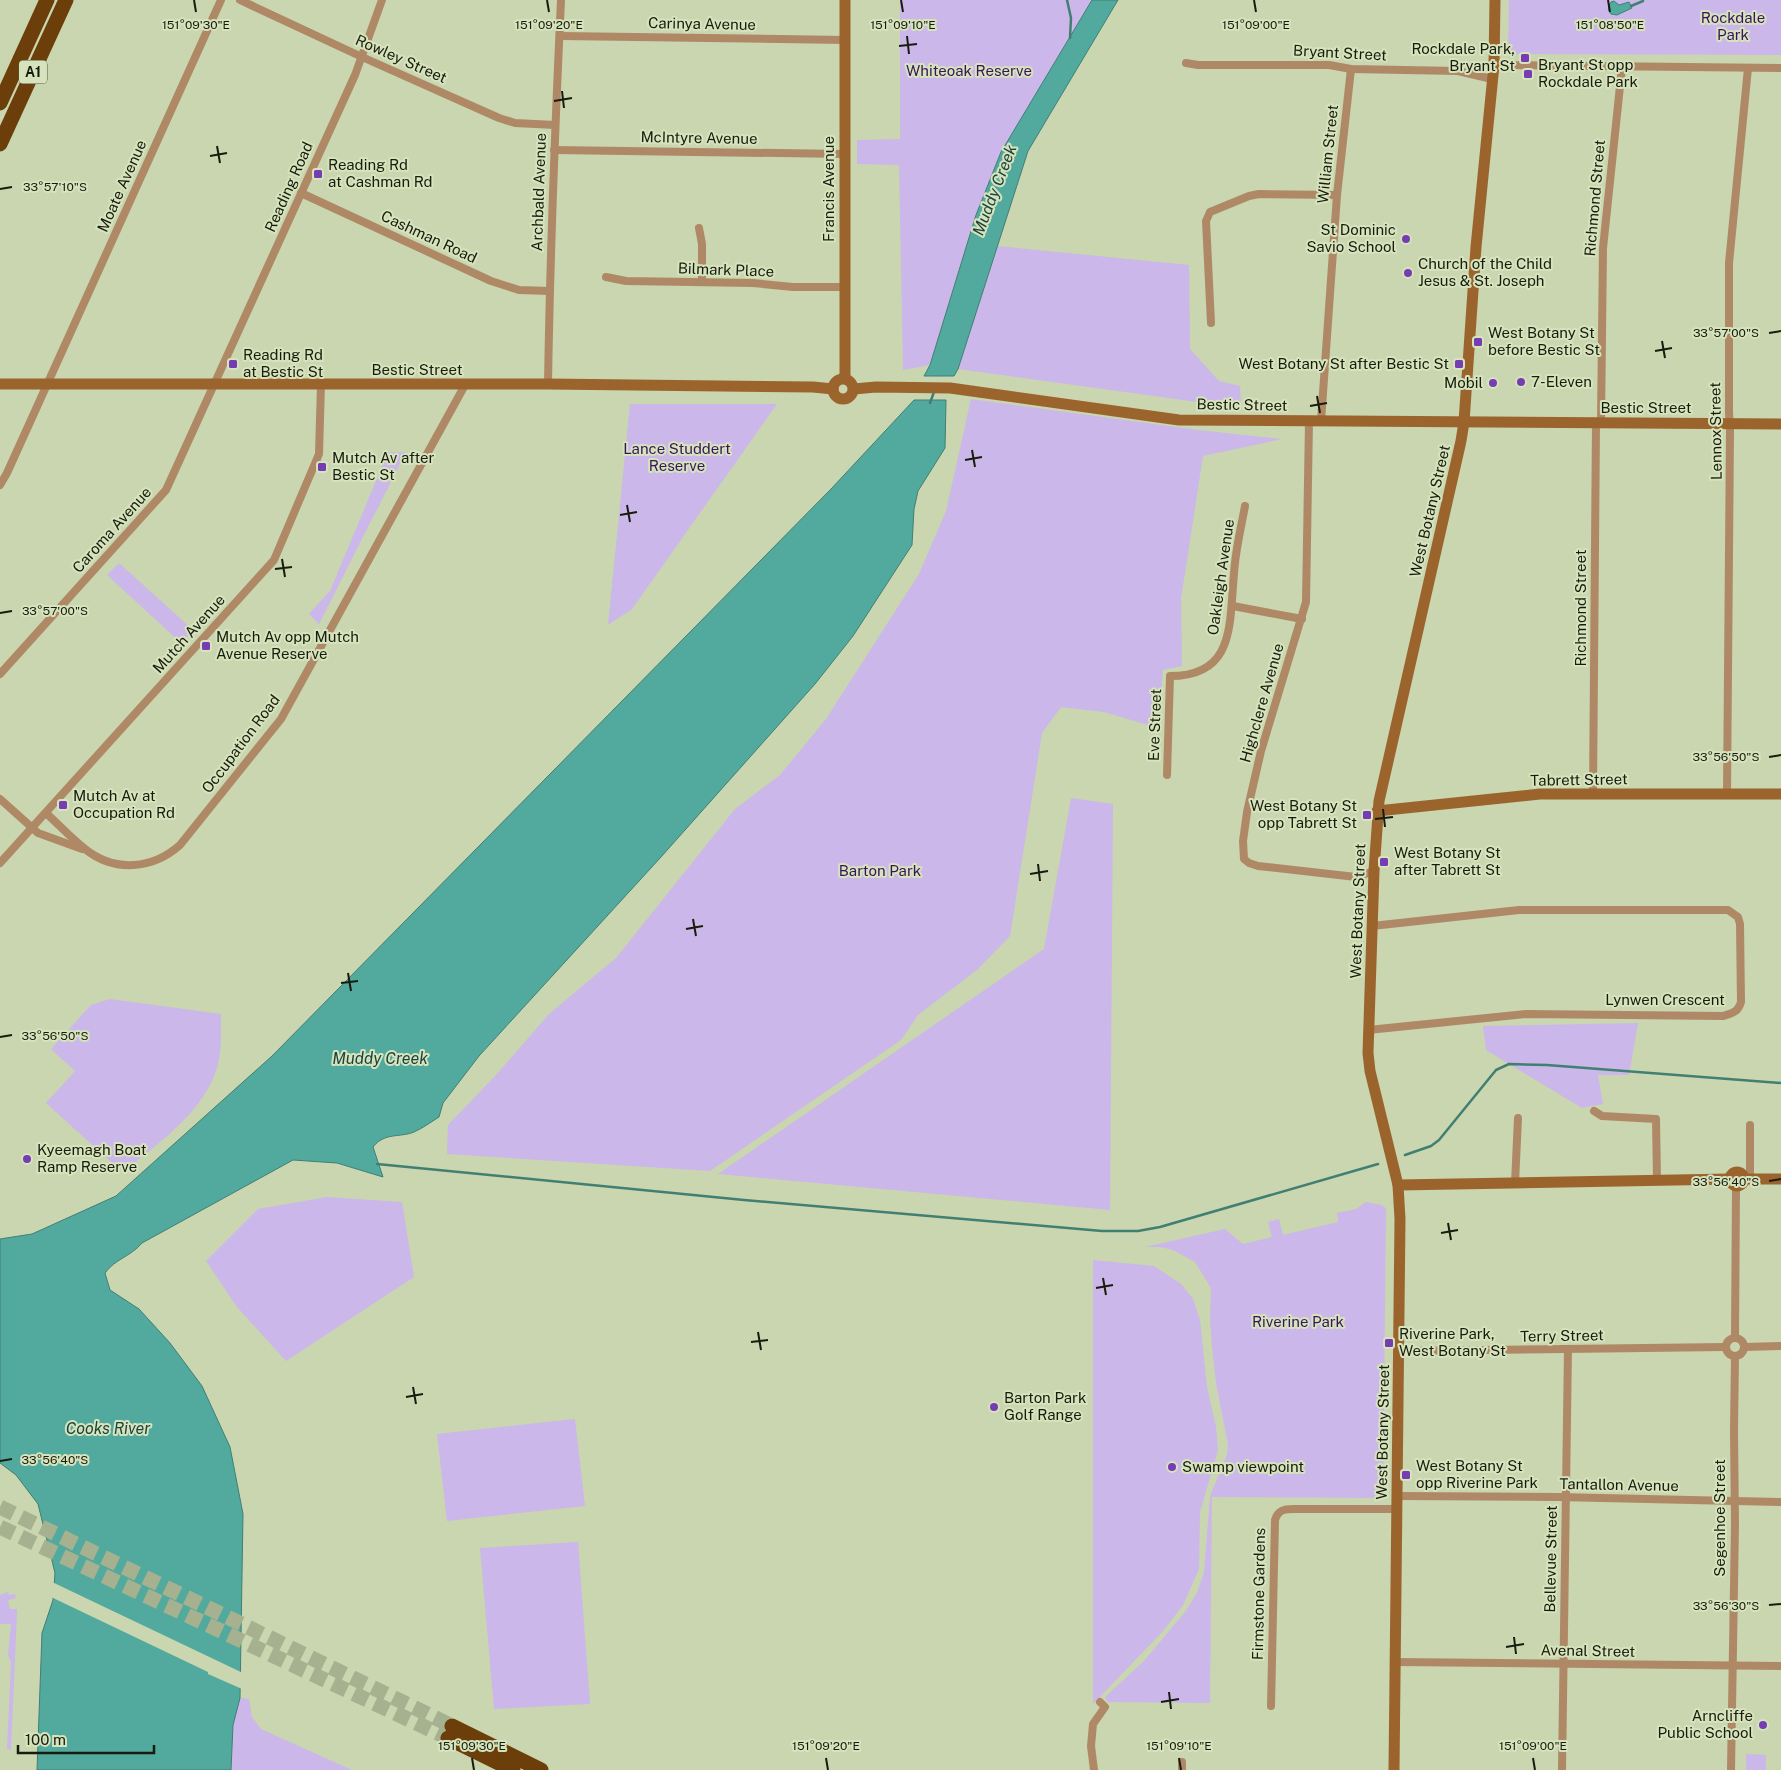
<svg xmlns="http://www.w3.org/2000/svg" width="1781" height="1770" viewBox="0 0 1781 1770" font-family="'Public Sans',sans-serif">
	<rect width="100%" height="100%" fill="#c9d6b0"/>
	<g fill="#cbb7e9">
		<polygon points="900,0 1092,0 1001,152 976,215 930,365 903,370 899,165 857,164 857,140 900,139"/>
		<polygon points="1509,0 1781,0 1781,55 1508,54"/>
		<polygon points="997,246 1189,265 1190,349 1219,381 1240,386 1241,408 958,369"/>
		<polygon points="971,399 1198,430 1282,439 1203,456 1181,599 1182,666 1163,670 1158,728 1104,712 1061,707 1042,733 1010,936 978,969 918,1015 901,1040 710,1171 447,1154 448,1125 497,1074 549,1014 616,958 735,809 780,775 826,719 919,574 946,511"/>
		<polygon points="630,404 777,404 632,609 608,625"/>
		<polygon points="388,452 406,452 319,624 309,614 330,591"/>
		<polygon points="119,563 193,630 181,643 107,575"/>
		<polygon points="1071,798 1113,804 1110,1210 718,1174 1044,949"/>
		<path d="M110,999L221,1014C221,1031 222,1051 217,1068C204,1110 163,1140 129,1167L119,1169L46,1103L75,1071L51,1049L91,1005Z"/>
		<polygon points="1638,1023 1629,1075 1598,1075 1603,1104 1582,1108 1486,1050 1483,1026"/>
		<polygon points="327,1197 402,1202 414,1277 286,1361 237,1307 206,1261 258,1209"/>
		<polygon points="1366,1202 1381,1205 1386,1208 1383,1494 1378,1498 1212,1497 1210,1703 1108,1702 1105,1697 1144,1661 1185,1612 1197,1593 1204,1572 1210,1496 1227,1455 1228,1444 1216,1383 1212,1347 1210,1318 1211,1288 1195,1262 1173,1250 1160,1247 1145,1247 1225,1229 1243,1244 1272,1237 1268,1222 1279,1219 1283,1235 1338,1222 1337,1213 1356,1209"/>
		<polygon points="1093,1260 1154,1266 1181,1284 1193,1299 1200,1320 1207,1387 1216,1427 1218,1450 1200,1512 1199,1569 1183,1605 1163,1631 1093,1704"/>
		<polygon points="575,1419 585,1506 447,1521 437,1434"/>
		<polygon points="578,1542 590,1704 494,1709 480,1548"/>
		<polygon points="8,1592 9,1595 15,1594 16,1598 6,1601 8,1601 10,1609 17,1609 17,1613 11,1750 7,1749 11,1662 8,1655 11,1624 0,1624 0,1595"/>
		<polygon points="240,1698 249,1699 252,1717 261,1729 352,1770 231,1770 233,1725"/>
		<polygon points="1746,1754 1766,1755 1766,1770 1746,1770"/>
	</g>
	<g fill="#52aa9e" stroke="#417f73">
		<polygon points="1092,0 1118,0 1028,151 958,369 954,376 924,376 930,365 976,215 1001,152"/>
		<path d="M1614,1L1619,5L1629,2L1632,8L1617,15L1611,14C1607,9 1608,7 1611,2Z"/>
		<path d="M914,400H946L945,448L918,491L914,509L912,545L853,636L815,684L661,857L479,1056L443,1103L439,1117C431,1122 423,1128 414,1132C399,1138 385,1132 373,1147L383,1177L337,1163L293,1160L142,1243C130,1257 115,1259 105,1273L110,1290L139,1309L170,1343L202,1386L230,1447L243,1514L240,1698L233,1725L231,1770H37L42,1633L53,1600L55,1573L38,1504L16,1475L0,1463V1239L32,1234L116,1196L272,1056L831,489Z"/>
	</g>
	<polygon fill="#c9d6b0" points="52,1582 243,1673 242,1689 208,1674 208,1672 51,1597"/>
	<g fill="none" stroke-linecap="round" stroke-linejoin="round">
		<g stroke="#417f73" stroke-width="2.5">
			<polyline points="1067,0 1071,18 1070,38"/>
			<polyline points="1631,6 1643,1"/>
			<polyline points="930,403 934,392"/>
			<polyline points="1405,1155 1431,1146 1439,1140 1496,1070 1509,1064 1547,1065 1781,1083"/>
			<polyline points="377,1164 744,1200 1102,1231 1138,1231 1160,1227 1378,1164"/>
		</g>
		<g stroke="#a6b190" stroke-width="15" stroke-dasharray="15 8" stroke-linecap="butt">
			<polyline points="0,1507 452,1726"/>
			<polyline points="0,1527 448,1738"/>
		</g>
		<g stroke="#af8966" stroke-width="8">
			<polyline points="240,0 362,57 499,118 515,123 555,125"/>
			<polyline points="560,36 845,40"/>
			<polyline points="1186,63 1198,65 1329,65 1351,69 1458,71 1492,79"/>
			<polyline points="1494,65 1781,68"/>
			<polyline points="554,150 844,154"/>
			<polyline points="301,193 491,281 519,290 549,291"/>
			<polyline points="699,228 702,244 702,282"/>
			<polyline points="606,277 626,281 753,283 793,287 844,287"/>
			<polyline points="1211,323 1206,221 1210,212 1249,196 1259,194 1337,195"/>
			<path d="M548,384C550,256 555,128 561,0"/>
			<polyline points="1309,421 1306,602 1261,751 1247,812 1243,841 1244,859 1249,863 1258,866 1356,877 1374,871"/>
			<polyline points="1321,421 1337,195 1351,69"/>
			<polyline points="1601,422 1603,248 1622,67"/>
			<polyline points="0,485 7,473 221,0"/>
			<polyline points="1233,606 1302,619"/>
			<polyline points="0,674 166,490 355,75 382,0"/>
			<path d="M1167,775L1170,676C1236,676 1229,623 1234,574C1235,552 1241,528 1245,506"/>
			<polyline points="1593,794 1596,423"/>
			<polyline points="1727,794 1730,431 1729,412 1729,263 1748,68"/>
			<polyline points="0,799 38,833 82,849"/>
			<path d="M46,813C59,825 71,838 85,849C115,873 153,869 180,845L281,719L465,385"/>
			<polyline points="0,863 274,560 319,454 321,384"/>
			<path d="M1368,1030L1526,1014L1723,1016C1733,1013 1738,1012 1741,1002L1740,924L1738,917L1728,910H1519L1372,926"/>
			<polyline points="1594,1111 1602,1116 1656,1119 1657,1180"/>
			<polyline points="1750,1125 1750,1179"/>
			<polyline points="1515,1183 1518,1118"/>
			<polyline points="1735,1337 1736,1186"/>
			<circle cx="1735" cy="1347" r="9"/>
			<polyline points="1745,1347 1781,1346"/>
			<polyline points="1399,1351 1725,1347"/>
			<polyline points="1397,1496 1557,1497 1781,1502"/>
			<polyline points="1395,1662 1781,1666"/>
			<path d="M1271,1706L1275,1520C1278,1510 1284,1509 1294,1509H1397"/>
			<polyline points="1094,1770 1091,1746 1093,1724 1105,1707 1100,1702"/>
			<polyline points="1182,1770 1182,1762"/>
			<polyline points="1562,1770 1568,1349"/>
			<polyline points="1731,1770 1735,1524 1734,1431 1735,1356"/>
		</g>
		<g stroke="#9c642d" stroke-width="11">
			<polyline points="845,378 845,0"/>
			<circle cx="843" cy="389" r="10"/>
			<polyline points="0,384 548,384 813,387 833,389"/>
			<polyline points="854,389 876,387 950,388 1179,420 1781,424"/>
			<polyline points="1377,811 1540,794 1781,794"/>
			<circle cx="1737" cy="1179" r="7"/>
			<polyline points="1744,1179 1781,1179"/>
			<polyline points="1398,1185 1730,1179"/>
			<polyline points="1394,1770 1400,1219 1398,1185 1370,1071 1368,1053 1374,871 1379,801 1461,441 1464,422 1476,247 1494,65 1495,0"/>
		</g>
		<g stroke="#6c3e09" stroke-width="15">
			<polyline points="0,103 47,0"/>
			<polyline points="0,144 66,0"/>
			<polyline points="452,1726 541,1770"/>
			<polyline points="448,1738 513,1770"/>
		</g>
	</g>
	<path fill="none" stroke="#181c0e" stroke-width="2" d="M194,0L196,12M547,0L549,12M901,0L903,12M1254,0L1256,12M1608,0L1610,12M907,36L909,54M899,46L917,44M562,91L564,108M554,101L572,98M217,146L220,163M210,156L227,153M0,189L12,187M1769,333L1781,331M1662,341L1665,358M1655,351L1672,348M1317,396L1320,413M1310,406L1327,403M972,450L975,467M965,460L982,457M627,505L630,522M620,515L637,512M282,559L285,577M275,569L292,567M0,613L12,611M1769,757L1781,755M1383,809L1385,827M1375,819L1393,817M1038,864L1040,881M1030,874L1048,871M693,919L696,936M686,929L703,926M348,973L351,991M341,983L358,981M0,1037L12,1035M1769,1181L1781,1179M1448,1223L1451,1240M1441,1233L1458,1230M1103,1278L1106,1295M1096,1288L1113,1285M758,1332L761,1350M751,1342L768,1340M413,1387L416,1404M406,1397L423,1394M0,1461L12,1459M1769,1605L1781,1604M1514,1637L1516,1654M1506,1647L1524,1644M1169,1692L1171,1709M1161,1702L1179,1699M472,1758L474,1770M826,1758L828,1770M1179,1758L1181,1770M1533,1758L1535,1770"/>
	<g fill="#763cb2" stroke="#d6e3bc" stroke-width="2">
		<rect x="1520" y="53" width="10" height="10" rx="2.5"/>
		<rect x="1523" y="69" width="10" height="10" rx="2.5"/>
		<rect x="313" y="169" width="10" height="10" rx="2.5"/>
		<circle cx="1406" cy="239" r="5"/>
		<circle cx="1408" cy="273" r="5"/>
		<rect x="1473" y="337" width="10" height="10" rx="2.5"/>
		<rect x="228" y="359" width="10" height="10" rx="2.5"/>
		<rect x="1454" y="359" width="10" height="10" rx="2.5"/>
		<circle cx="1521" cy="382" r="5"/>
		<circle cx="1493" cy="383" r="5"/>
		<rect x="317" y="462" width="10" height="10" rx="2.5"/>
		<rect x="201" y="641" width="10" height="10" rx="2.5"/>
		<rect x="58" y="800" width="10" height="10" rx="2.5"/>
		<rect x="1362" y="810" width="10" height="10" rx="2.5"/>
		<rect x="1379" y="857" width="10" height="10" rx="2.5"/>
		<circle cx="27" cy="1159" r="5"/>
		<rect x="1384" y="1338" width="10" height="10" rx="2.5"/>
		<circle cx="994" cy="1407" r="5"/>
		<circle cx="1172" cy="1467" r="5"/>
		<rect x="1401" y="1470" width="10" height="10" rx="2.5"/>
		<circle cx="1763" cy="1725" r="5"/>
	</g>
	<g text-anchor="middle" stroke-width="4" stroke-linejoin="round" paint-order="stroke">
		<rect fill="#d6e3bc" stroke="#515842" stroke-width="1" x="19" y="60.5" width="28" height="23" rx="4"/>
		<g font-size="14" font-weight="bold" fill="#181c0e">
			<text x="33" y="77">A1</text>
		</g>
		<g font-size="15" fill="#38145a" stroke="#d6e3bc">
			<text x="1733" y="23">Rockdale<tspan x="1733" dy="17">Park</tspan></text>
			<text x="969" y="76">Whiteoak Reserve</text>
			<text x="677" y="454">Lance Studdert<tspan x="677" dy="17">Reserve</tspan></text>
			<text x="880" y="876">Barton Park</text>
			<text x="1298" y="1327">Riverine Park</text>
		</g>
		<g font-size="15" fill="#181c0e" stroke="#d6e3bc">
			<text transform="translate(702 24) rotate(1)" y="5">Carinya Avenue</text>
			<text transform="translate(1340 53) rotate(3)" y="5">Bryant Street</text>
			<text transform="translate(401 59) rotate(24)" y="5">Rowley Street</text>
			<text transform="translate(699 138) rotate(1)" y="5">McIntyre Avenue</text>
			<text transform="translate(1328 154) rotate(-84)" y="5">William Street</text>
			<text transform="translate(122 186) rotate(-66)" y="5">Moate Avenue</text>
			<text transform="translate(289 187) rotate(-66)" y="5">Reading Road</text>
			<text transform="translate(829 189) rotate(-90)" y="5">Francis Avenue</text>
			<text transform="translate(539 192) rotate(-88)" y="5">Archbald Avenue</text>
			<text transform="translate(1595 198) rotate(-85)" y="5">Richmond Street</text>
			<text transform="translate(429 237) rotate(25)" y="5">Cashman Road</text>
			<text transform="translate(726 270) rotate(2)" y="5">Bilmark Place</text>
			<text x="417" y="375">Bestic Street</text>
			<text transform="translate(1242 405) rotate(1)" y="5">Bestic Street</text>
			<text x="1646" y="413">Bestic Street</text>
			<text transform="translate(1716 431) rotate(-91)" y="5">Lennox Street</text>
			<text transform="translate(1430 511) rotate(-77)" y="5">West Botany Street</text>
			<text transform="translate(112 530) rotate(-48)" y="5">Caroma Avenue</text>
			<text transform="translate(1221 577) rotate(-82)" y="5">Oakleigh Avenue</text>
			<text transform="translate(1581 608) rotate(-90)" y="5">Richmond Street</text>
			<text transform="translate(189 634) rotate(-48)" y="5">Mutch Avenue</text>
			<text transform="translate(1262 703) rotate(-74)" y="5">Highclere Avenue</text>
			<text transform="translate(1155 725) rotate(-88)" y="5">Eve Street</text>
			<text transform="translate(241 744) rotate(-53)" y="5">Occupation Road</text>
			<text transform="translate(1579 780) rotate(-1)" y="5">Tabrett Street</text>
			<text transform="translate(1358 911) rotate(-88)" y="5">West Botany Street</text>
			<text x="1665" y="1005">Lynwen Crescent</text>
			<text transform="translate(1562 1336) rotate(-1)" y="5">Terry Street</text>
			<text transform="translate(1383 1432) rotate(-89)" y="5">West Botany Street</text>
			<text transform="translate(1619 1485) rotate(1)" y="5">Tantallon Avenue</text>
			<text transform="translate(1720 1518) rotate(-90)" y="5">Segenhoe Street</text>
			<text transform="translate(1551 1559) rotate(-89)" y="5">Bellevue Street</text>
			<text transform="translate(1259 1594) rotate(-89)" y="5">Firmstone Gardens</text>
			<text transform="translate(1588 1651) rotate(1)" y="5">Avenal Street</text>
		</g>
		<g font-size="15" fill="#181c0e" stroke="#d6e3bc" text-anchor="start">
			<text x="1515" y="54" text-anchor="end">Rockdale Park,<tspan x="1515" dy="17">Bryant St</tspan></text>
			<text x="1538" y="70">Bryant St opp<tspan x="1538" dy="17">Rockdale Park</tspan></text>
			<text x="328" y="170">Reading Rd<tspan x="328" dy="17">at Cashman Rd</tspan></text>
			<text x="1396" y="235" text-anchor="end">St Dominic<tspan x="1396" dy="17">Savio School</tspan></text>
			<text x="1418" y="269">Church of the Child<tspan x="1418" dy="17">Jesus &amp; St. Joseph</tspan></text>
			<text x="1488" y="338">West Botany St<tspan x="1488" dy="17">before Bestic St</tspan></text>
			<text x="243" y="360">Reading Rd<tspan x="243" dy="17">at Bestic St</tspan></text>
			<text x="1449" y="369" text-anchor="end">West Botany St after Bestic St</text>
			<text x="1531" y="387">7-Eleven</text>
			<text x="1483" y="388" text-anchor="end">Mobil</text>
			<text x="332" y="463">Mutch Av after<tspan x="332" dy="17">Bestic St</tspan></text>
			<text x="216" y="642">Mutch Av opp Mutch<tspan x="216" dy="17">Avenue Reserve</tspan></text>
			<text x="73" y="801">Mutch Av at<tspan x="73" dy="17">Occupation Rd</tspan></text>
			<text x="1357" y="811" text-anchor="end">West Botany St<tspan x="1357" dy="17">opp Tabrett St</tspan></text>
			<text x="1394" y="858">West Botany St<tspan x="1394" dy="17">after Tabrett St</tspan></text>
			<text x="37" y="1155">Kyeemagh Boat<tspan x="37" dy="17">Ramp Reserve</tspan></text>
			<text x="1399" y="1339">Riverine Park,<tspan x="1399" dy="17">West Botany St</tspan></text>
			<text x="1004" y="1403">Barton Park<tspan x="1004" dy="17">Golf Range</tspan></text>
			<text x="1416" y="1471">West Botany St<tspan x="1416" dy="17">opp Riverine Park</tspan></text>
			<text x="1182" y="1472">Swamp viewpoint</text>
			<text x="1753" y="1721" text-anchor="end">Arncliffe<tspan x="1753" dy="17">Public School</tspan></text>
		</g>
		<g font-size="16" font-style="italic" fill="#1a433e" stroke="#d6e3bc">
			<text transform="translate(994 190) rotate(-69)" y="6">Muddy Creek</text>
			<text x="380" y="1064">Muddy Creek</text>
			<text x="108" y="1434">Cooks River</text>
		</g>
	</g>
	<g font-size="12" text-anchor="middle" fill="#181c0e" stroke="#d6e3bc" stroke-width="4" stroke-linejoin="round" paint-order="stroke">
		<text x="196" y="29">151°09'30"E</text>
		<text x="549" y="29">151°09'20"E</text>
		<text x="903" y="29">151°09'10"E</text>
		<text x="1256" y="29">151°09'00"E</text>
		<text x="1610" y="29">151°08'50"E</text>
		<text x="55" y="191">33°57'10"S</text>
		<text x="1726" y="337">33°57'00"S</text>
		<text x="55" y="615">33°57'00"S</text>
		<text x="1726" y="761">33°56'50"S</text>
		<text x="55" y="1040">33°56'50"S</text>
		<text x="1726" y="1186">33°56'40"S</text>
		<text x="55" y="1464">33°56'40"S</text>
		<text x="1726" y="1610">33°56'30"S</text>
		<text x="472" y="1750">151°09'30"E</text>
		<text x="826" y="1750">151°09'20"E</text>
		<text x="1179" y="1750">151°09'10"E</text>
		<text x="1533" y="1750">151°09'00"E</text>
	</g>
	<path d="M18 1745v8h136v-8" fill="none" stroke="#181c0e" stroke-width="2.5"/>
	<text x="25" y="1745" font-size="15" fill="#181c0e" stroke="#d6e3bc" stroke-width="4" paint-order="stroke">100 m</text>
</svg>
